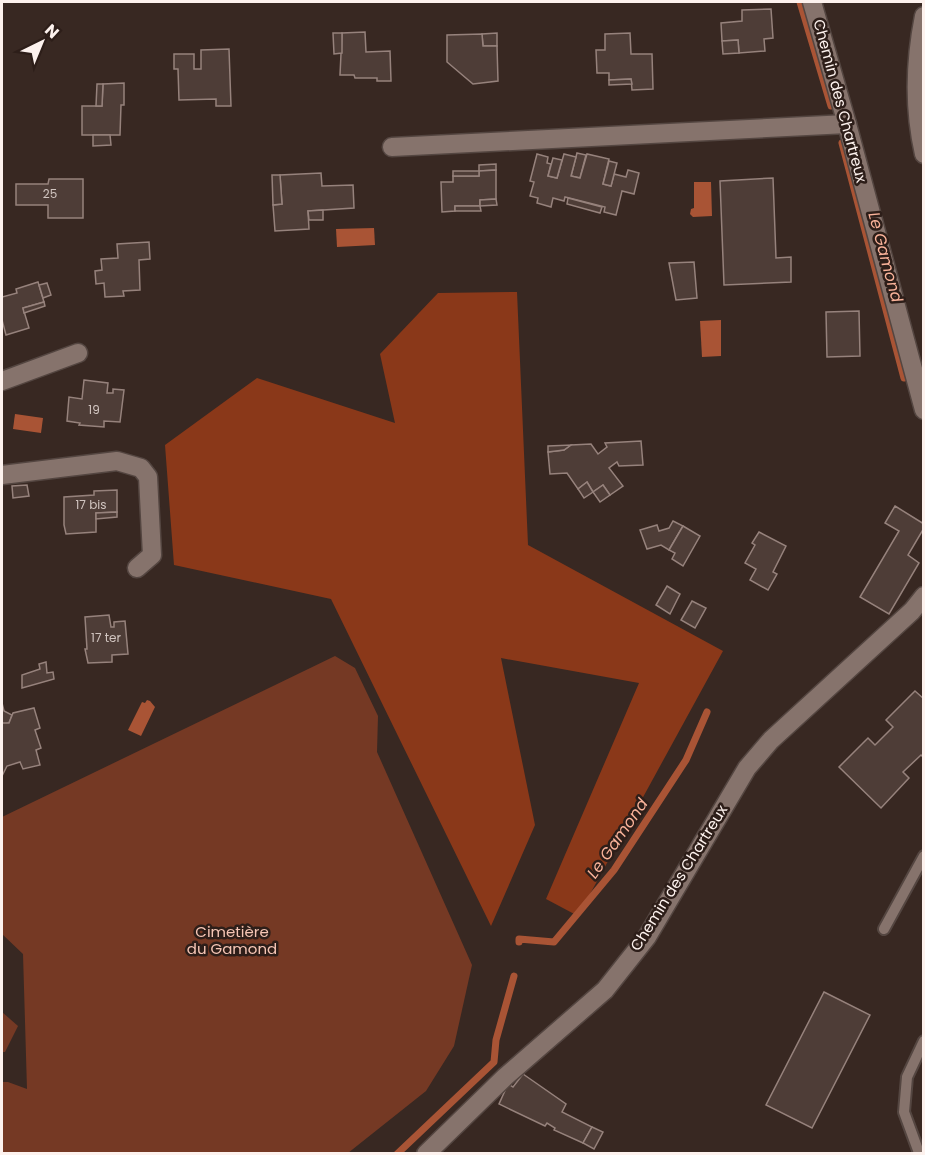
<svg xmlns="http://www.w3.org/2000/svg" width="925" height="1155" viewBox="0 0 925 1155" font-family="Poppins,sans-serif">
	<rect width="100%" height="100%" fill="#382822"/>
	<g fill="#753924">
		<polygon points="335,656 355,668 378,716 377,752 472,965 454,1046 426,1091 348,1153 2,1153 2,1082 8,1082 27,1089 23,954 2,934 2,817"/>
		<polygon points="2,1012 18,1026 5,1052 2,1052"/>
	</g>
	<polygon fill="#8a3819" points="517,292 528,545 723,651 578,916 546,899 639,683 501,658 535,825 491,926 331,599 174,565 165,445 257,378 395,423 380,354 438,293"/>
	<g fill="#a95435">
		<polygon points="694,182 711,182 712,216 693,217 690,214 691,209 694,208"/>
		<polygon points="374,228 375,245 337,247 336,229"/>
		<polygon points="721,320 721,356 702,357 700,321"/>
		<polygon points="15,414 43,418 41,433 13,429"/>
		<polygon points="147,700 150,701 155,707 141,736 128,730 142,702 145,703"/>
	</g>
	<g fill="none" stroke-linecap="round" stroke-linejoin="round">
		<g stroke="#a95435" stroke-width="7">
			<polyline points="800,2 831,106"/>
			<polyline points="842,143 904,378"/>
			<polyline points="519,942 519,939 554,942 614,870 686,760 707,712"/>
			<polyline points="397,1154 494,1062 496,1040 514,976"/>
		</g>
	</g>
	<g fill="#4e3d37" stroke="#96827c" stroke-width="1.5">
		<polygon points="771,9 773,38 764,39 765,51 739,53 738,40 722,41 721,23 742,21 742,10"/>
		<polygon points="365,32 366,52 390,51 391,81 377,81 377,78 355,78 354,75 340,75 342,33"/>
		<polygon points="333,33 342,33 342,53 334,54"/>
		<polygon points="497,33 497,46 483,46 482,34"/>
		<polygon points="630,33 631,54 652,54 653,89 632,90 631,79 609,80 609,73 597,73 596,50 605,50 605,34"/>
		<polygon points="482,34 483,46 497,46 498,81 473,84 447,62 447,35"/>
		<polygon points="738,40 739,53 723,54 722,41"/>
		<polygon points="229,49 231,106 216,106 216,99 179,100 178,69 174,69 174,54 194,54 194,69 201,69 201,50"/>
		<polygon points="631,79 632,84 609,85 609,80"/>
		<polygon points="124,83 124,105 121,105 120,135 82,135 82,106 102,106 103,84"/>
		<polygon points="97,84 103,84 102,106 96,106"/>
		<polygon points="93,135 110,135 111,145 93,146"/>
		<polygon points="577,153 586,155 580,178 571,176"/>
		<polygon points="537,154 548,157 547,163 551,164 548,176 557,178 564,154 576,157 571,176 580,178 587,154 609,159 603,184 611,186 614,174 626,177 628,170 639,173 634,194 622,191 616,215 604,212 605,207 565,197 564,201 553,198 551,207 537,203 538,198 530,196 534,182 530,181"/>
		<polygon points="553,158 562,160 557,178 548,176"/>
		<polygon points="609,161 617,163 611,186 603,184"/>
		<polygon points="496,164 496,170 479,171 479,165"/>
		<polygon points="496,170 496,199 480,200 480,206 455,206 455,211 442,212 441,182 453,182 453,176 479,176 479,171"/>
		<rect x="453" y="171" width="26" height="5"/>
		<polygon points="321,173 322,186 353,185 354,208 308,211 309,229 275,231 273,205 282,204 280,175"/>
		<polygon points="272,175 280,175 282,204 273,205"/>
		<polygon points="773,178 776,258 791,257 791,282 724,285 720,181"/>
		<polygon points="49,179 83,179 83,218 48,218 48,205 16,205 16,184 48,184"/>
		<polygon points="568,198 602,207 600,213 567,204"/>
		<polygon points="496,199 497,205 480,206 480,200"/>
		<polygon points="455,206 480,206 481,211 455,211"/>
		<polygon points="323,210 323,220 309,220 308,211"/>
		<polygon points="149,242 150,259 139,260 140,290 123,291 124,296 105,297 104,283 96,284 95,271 102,270 101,259 118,258 117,244"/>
		<polygon points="694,262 697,298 676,300 669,263"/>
		<polygon points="38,282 44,302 23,308 29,328 6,335 2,320 2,297 17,293 16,289"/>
		<polygon points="47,283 51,295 43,298 39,285"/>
		<polygon points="44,302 45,306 24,313 23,308"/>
		<polygon points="859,311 860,356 827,357 826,312"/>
		<polygon points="84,380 108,383 107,393 113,393 113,389 124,390 120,422 104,421 104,427 79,425 80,423 67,421 69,397 82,399"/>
		<polygon points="641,441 643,465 619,466 617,462 609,468 623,486 610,495 603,485 593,492 587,482 578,489 567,473 550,474 548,452 564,450 571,445 591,444 598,454 607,447 605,443"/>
		<polygon points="571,445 564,450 548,452 548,446"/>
		<polygon points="587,482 593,492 584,498 578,489"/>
		<polygon points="27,485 29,496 13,498 12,486"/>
		<polygon points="603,485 610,495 600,502 593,492"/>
		<polygon points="117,490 117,512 96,513 96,532 66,534 64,525 64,497 94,495 94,491"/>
		<polygon points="895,506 924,524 924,528 908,555 919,563 889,614 860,597 899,531 885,523"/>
		<polygon points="117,512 117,517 96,519 96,513"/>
		<polygon points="673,521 683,526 669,550 661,545 647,549 640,530 657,525 659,531 669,528"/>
		<polygon points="683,526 700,536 683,566 672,559 675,553 669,550"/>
		<polygon points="759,532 786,546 773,572 777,574 768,590 750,580 756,569 745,563 755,545 752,543"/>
		<polygon points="667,586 680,594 670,614 656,605"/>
		<polygon points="692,601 706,608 695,628 681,620"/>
		<polygon points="109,615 111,627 114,627 114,622 125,621 128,654 112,655 112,662 88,663 85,649 87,649 85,617"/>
		<polygon points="46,662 47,673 53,672 54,679 22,688 22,675 40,669 39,664"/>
		<polygon points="915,691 924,699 924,758 921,755 903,772 909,778 881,808 839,767 868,738 875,745 893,727 886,720"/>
		<polygon points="2,703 4,711 12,715 9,723 2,725"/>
		<polygon points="34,708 40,728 35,730 41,748 36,750 40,765 23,769 20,762 7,766 2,776 2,723 9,723 13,713"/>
		<polygon points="824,992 870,1015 812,1128 766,1105"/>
		<polygon points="523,1074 566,1104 562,1112 592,1127 583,1143 554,1130 555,1128 547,1123 545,1126 499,1104 508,1084 513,1087"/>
		<polygon points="592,1127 603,1132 594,1149 583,1143"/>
	</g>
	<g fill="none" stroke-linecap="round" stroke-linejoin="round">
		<g stroke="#544641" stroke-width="14">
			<g id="lane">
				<polyline points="884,929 924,856"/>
				<polyline points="921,1154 918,1150 904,1112 907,1077 924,1041"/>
			</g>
		</g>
		<g stroke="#544641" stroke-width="21">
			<g id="street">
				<polyline points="812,2 847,124 924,410"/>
				<path d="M924,16C915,61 914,110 924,154"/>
				<polyline points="392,147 847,124"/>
				<polyline points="2,381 78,353"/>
				<polyline points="2,475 117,461 141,468 148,477 152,555 137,568"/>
				<polyline points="426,1154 505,1077 605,990 647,937 747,768 771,740 912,611 924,596"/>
			</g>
		</g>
		<use href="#lane" stroke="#86736c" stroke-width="10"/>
		<use href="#street" stroke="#86736c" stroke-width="18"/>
	</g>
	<g text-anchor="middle" stroke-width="5" stroke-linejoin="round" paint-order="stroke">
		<g font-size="12" fill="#d1c5c0">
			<text x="50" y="198">25</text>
			<text x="94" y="414">19</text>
			<text x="91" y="509">17 bis</text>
			<text x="106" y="642">17 ter</text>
		</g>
		<g font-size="15" fill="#fdf2ee" stroke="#2d1e19">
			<text transform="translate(840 101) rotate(75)" y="5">Chemin des Chartreux</text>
			<text transform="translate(679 878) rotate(-58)" y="5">Chemin des Chartreux</text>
		</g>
		<g font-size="15" fill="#f6c6b5" stroke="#2d1e19">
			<text x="232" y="937">Cimetière<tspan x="232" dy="17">du Gamond</tspan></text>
		</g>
		<g font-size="16" font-style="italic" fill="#fab39a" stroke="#2d1e19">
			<text transform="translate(886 257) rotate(75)" y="6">Le Gamond</text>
			<text transform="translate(617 838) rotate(-55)" y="6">Le Gamond</text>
		</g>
	</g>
	<rect width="925" height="1155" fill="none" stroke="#fdf2ee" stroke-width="6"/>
	<g transform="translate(42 42) rotate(43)" stroke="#2d1e19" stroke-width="4.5" paint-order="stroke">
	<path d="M0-4.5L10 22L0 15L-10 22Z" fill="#fdf2ee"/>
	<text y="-9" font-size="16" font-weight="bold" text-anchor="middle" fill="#fdf2ee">N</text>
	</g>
</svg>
